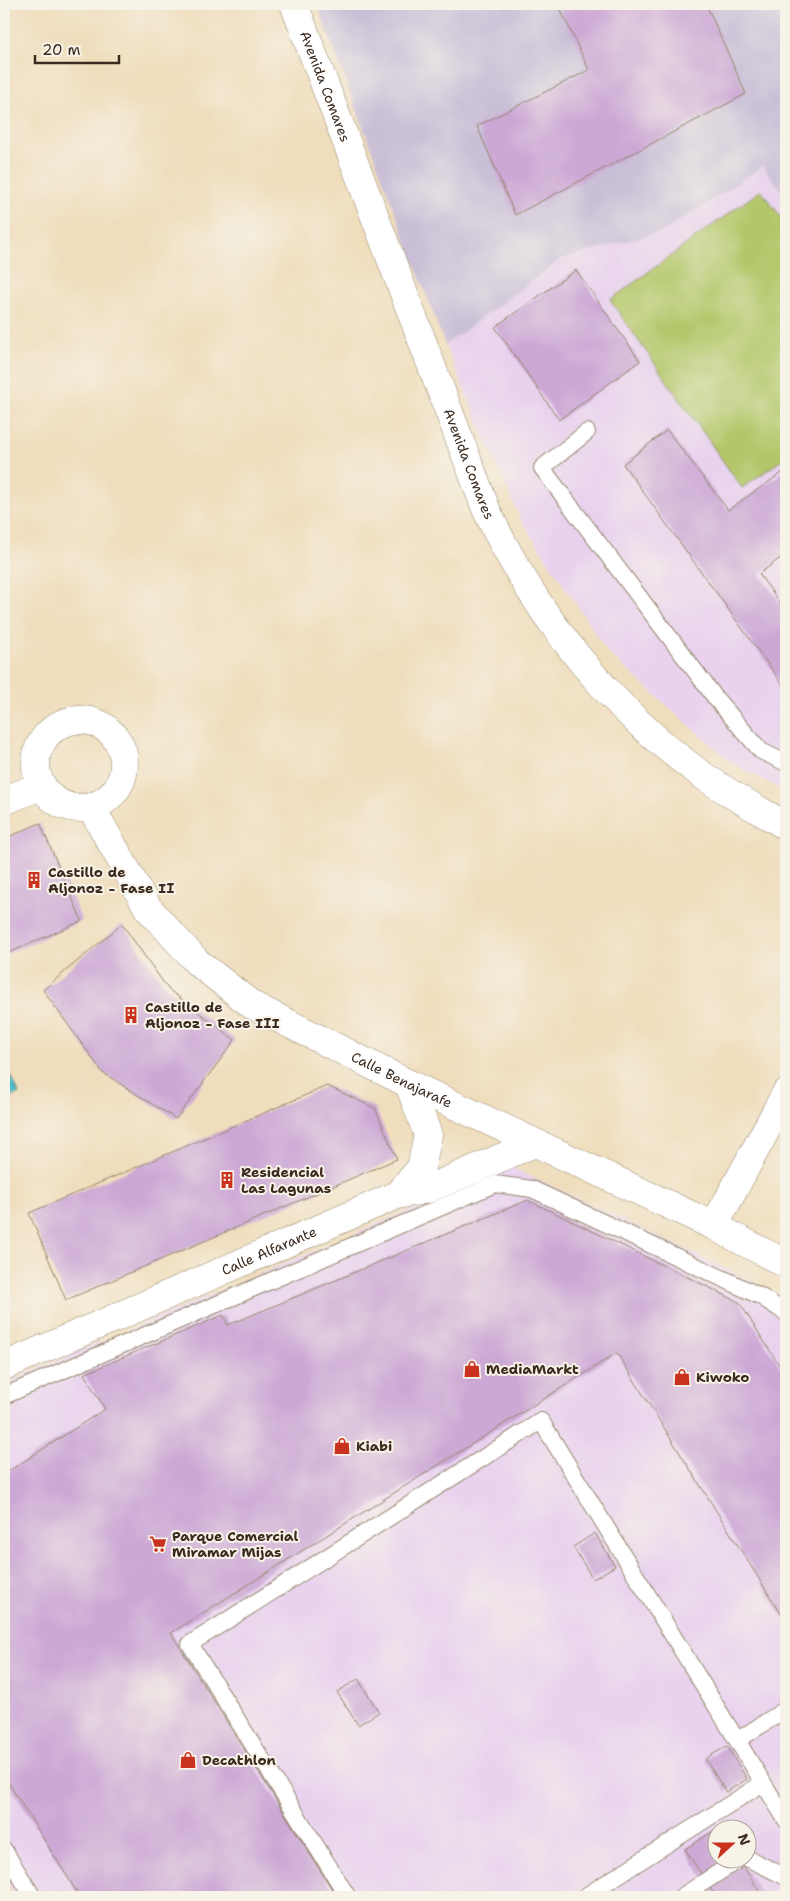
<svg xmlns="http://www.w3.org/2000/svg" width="790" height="1901" viewBox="0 0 790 1901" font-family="'Shantell Sans',sans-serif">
	<rect width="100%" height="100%" fill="#f7f3e8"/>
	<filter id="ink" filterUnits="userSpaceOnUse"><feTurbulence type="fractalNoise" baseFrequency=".02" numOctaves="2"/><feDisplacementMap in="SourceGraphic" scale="10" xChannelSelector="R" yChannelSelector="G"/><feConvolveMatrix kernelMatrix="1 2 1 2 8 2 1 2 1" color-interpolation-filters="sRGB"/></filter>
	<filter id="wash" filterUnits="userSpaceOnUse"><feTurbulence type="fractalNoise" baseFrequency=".0096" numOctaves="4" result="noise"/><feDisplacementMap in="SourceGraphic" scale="20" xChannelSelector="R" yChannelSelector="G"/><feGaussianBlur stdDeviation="1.12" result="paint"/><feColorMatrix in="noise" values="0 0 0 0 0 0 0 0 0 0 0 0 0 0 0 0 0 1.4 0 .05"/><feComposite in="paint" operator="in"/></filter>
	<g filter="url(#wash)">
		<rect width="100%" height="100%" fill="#efddbb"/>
		<g fill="#e8d2ee" fill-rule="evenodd">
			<polygon points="763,166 786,197 786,792 732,763 608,653 520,518 445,345 561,259 664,231"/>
			<path d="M511,1167L753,1282L786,1303V1897H16L4,1878V1383ZM718,1828H748V1858H718Z"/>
		</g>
		<polygon fill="#c9bfd7" points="317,4 786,4 786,197 763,166 664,231 561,259 445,345"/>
		<polygon fill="#b3c76b" stroke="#777844" points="761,190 786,224 786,457 742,488 610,300"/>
		<polygon fill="#4dbac8" stroke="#447273" points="4,1058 19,1094 4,1100"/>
		<g id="blocks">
			<g fill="#cca8d5">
				<polygon points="558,4 706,4 746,94 515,215 477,126 589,70"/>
				<polygon points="576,270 640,361 559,420 495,327"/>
				<polygon points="667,430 728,510 786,470 786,554 759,574 786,611 786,689 623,464"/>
				<polygon points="40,823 82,921 4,955 4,839"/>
				<polygon points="122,924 168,989 235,1040 176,1119 103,1073 43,990"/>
				<polygon points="327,1086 375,1108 397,1159 66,1300 29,1213"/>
				<polygon points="528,1200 739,1302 781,1368 786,1365 786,1615 783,1617 617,1353 171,1633 337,1897 80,1897 4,1776 4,1474 105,1409 84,1374 223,1315 228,1325"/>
				<polygon points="4,1300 9,1312 4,1315"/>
				<polygon points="595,1533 615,1566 593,1579 573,1547"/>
				<polygon points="358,1679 379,1712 358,1725 337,1692"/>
				<polygon points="727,1746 747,1779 726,1792 705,1759"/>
				<polygon points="718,1828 718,1858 738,1858 763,1897 716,1897 685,1849"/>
			</g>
		</g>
	</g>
	<g filter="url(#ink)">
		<use href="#blocks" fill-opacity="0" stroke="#95846c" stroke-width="1"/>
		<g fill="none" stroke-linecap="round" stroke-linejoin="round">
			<g stroke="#95846c" stroke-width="18">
				<g id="service">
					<polyline points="587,432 542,468 717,700 761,751 786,763"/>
					<polyline points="4,1396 495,1184 532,1189 760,1296 786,1313"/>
					<polyline points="738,1740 786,1709"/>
					<polyline points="4,1850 33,1897"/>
					<polyline points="747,1858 786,1877"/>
					<polyline points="348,1897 190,1644 541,1421 786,1820"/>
					<polyline points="584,1897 763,1783"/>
					<polyline points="681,1897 741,1858"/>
				</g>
			</g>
			<g stroke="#95846c" stroke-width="29">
				<g id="minor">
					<path id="s1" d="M294,4L486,509C534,613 610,710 705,777C731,795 759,810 786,826"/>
					<circle cx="80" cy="764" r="44"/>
					<polyline points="4,801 42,785"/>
					<path id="s2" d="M91,807L148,908L197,962L252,1005L409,1084L714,1226L786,1264"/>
					<polyline points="397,1195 421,1168 428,1135 409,1084"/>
					<polyline points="714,1226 786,1093"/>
					<path id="s3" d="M4,1366L397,1195L428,1189L535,1143"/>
				</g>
			</g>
			<use href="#service" stroke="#fff" stroke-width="16"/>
			<use href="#minor" stroke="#fff" stroke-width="28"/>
		</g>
	</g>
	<defs>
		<g id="building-bare" transform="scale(1.35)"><path d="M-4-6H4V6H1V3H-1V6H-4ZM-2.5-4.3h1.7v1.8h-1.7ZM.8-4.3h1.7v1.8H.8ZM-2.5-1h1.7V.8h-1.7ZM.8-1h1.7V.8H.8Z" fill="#c8321e" stroke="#f7f3e8" stroke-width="2.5" paint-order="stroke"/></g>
		<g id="shop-bare" transform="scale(1.35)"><path d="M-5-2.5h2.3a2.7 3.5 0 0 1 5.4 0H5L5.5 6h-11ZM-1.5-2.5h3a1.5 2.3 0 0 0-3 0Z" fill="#c8321e" stroke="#f7f3e8" stroke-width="2.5" paint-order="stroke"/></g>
		<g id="supermarket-bare" transform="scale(1.35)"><path d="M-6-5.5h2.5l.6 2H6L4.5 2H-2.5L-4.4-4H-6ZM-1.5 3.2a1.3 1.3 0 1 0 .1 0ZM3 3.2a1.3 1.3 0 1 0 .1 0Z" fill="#c8321e" stroke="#f7f3e8" stroke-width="2.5" paint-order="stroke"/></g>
	</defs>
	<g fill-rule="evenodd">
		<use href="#building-bare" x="34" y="880"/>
		<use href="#building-bare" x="131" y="1015"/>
		<use href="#building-bare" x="227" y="1180"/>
		<use href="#shop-bare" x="472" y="1369"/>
		<use href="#shop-bare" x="682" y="1377"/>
		<use href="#shop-bare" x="342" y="1446"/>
		<use href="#supermarket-bare" x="158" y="1544"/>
		<use href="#shop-bare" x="188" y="1760"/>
	</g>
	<g text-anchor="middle" stroke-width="4" stroke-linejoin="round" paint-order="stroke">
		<g font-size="14" fill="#3b2a1e" stroke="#f7f3e8">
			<text dy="5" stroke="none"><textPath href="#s1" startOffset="88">Avenida Comares</textPath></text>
			<text dy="5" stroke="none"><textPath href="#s1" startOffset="492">Avenida Comares</textPath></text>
			<text dy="5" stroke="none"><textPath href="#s2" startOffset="426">Calle Benajarafe</textPath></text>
			<text dy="5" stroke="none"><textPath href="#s3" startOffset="289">Calle Alfarante</textPath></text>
		</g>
		<g font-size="14" font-weight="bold" fill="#3b2a1e" stroke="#f7f3e8" text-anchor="start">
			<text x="48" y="877">Castillo de<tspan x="48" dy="16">Aljonoz - Fase II</tspan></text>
			<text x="145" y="1012">Castillo de<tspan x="145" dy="16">Aljonoz - Fase III</tspan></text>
			<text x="241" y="1177">Residencial<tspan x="241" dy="16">Las Lagunas</tspan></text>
			<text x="486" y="1374">MediaMarkt</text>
			<text x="696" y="1382">Kiwoko</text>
			<text x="356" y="1451">Kiabi</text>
			<text x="172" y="1541">Parque Comercial<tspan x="172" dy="16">Miramar Mijas</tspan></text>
			<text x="202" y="1765">Decathlon</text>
		</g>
	</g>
	<rect width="790" height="1901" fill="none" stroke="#f7f3e8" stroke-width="20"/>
	<g transform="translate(732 1844) rotate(69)"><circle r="24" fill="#f7f3e8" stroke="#aca397"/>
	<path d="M0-4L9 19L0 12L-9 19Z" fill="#c8321e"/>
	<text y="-8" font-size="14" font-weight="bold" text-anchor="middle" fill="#3b2a1e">N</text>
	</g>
	<path d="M35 55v8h84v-8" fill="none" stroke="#3b2a1e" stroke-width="2.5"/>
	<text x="42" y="55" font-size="15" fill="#3b2a1e" stroke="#f7f3e8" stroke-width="4" paint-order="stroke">20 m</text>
</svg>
